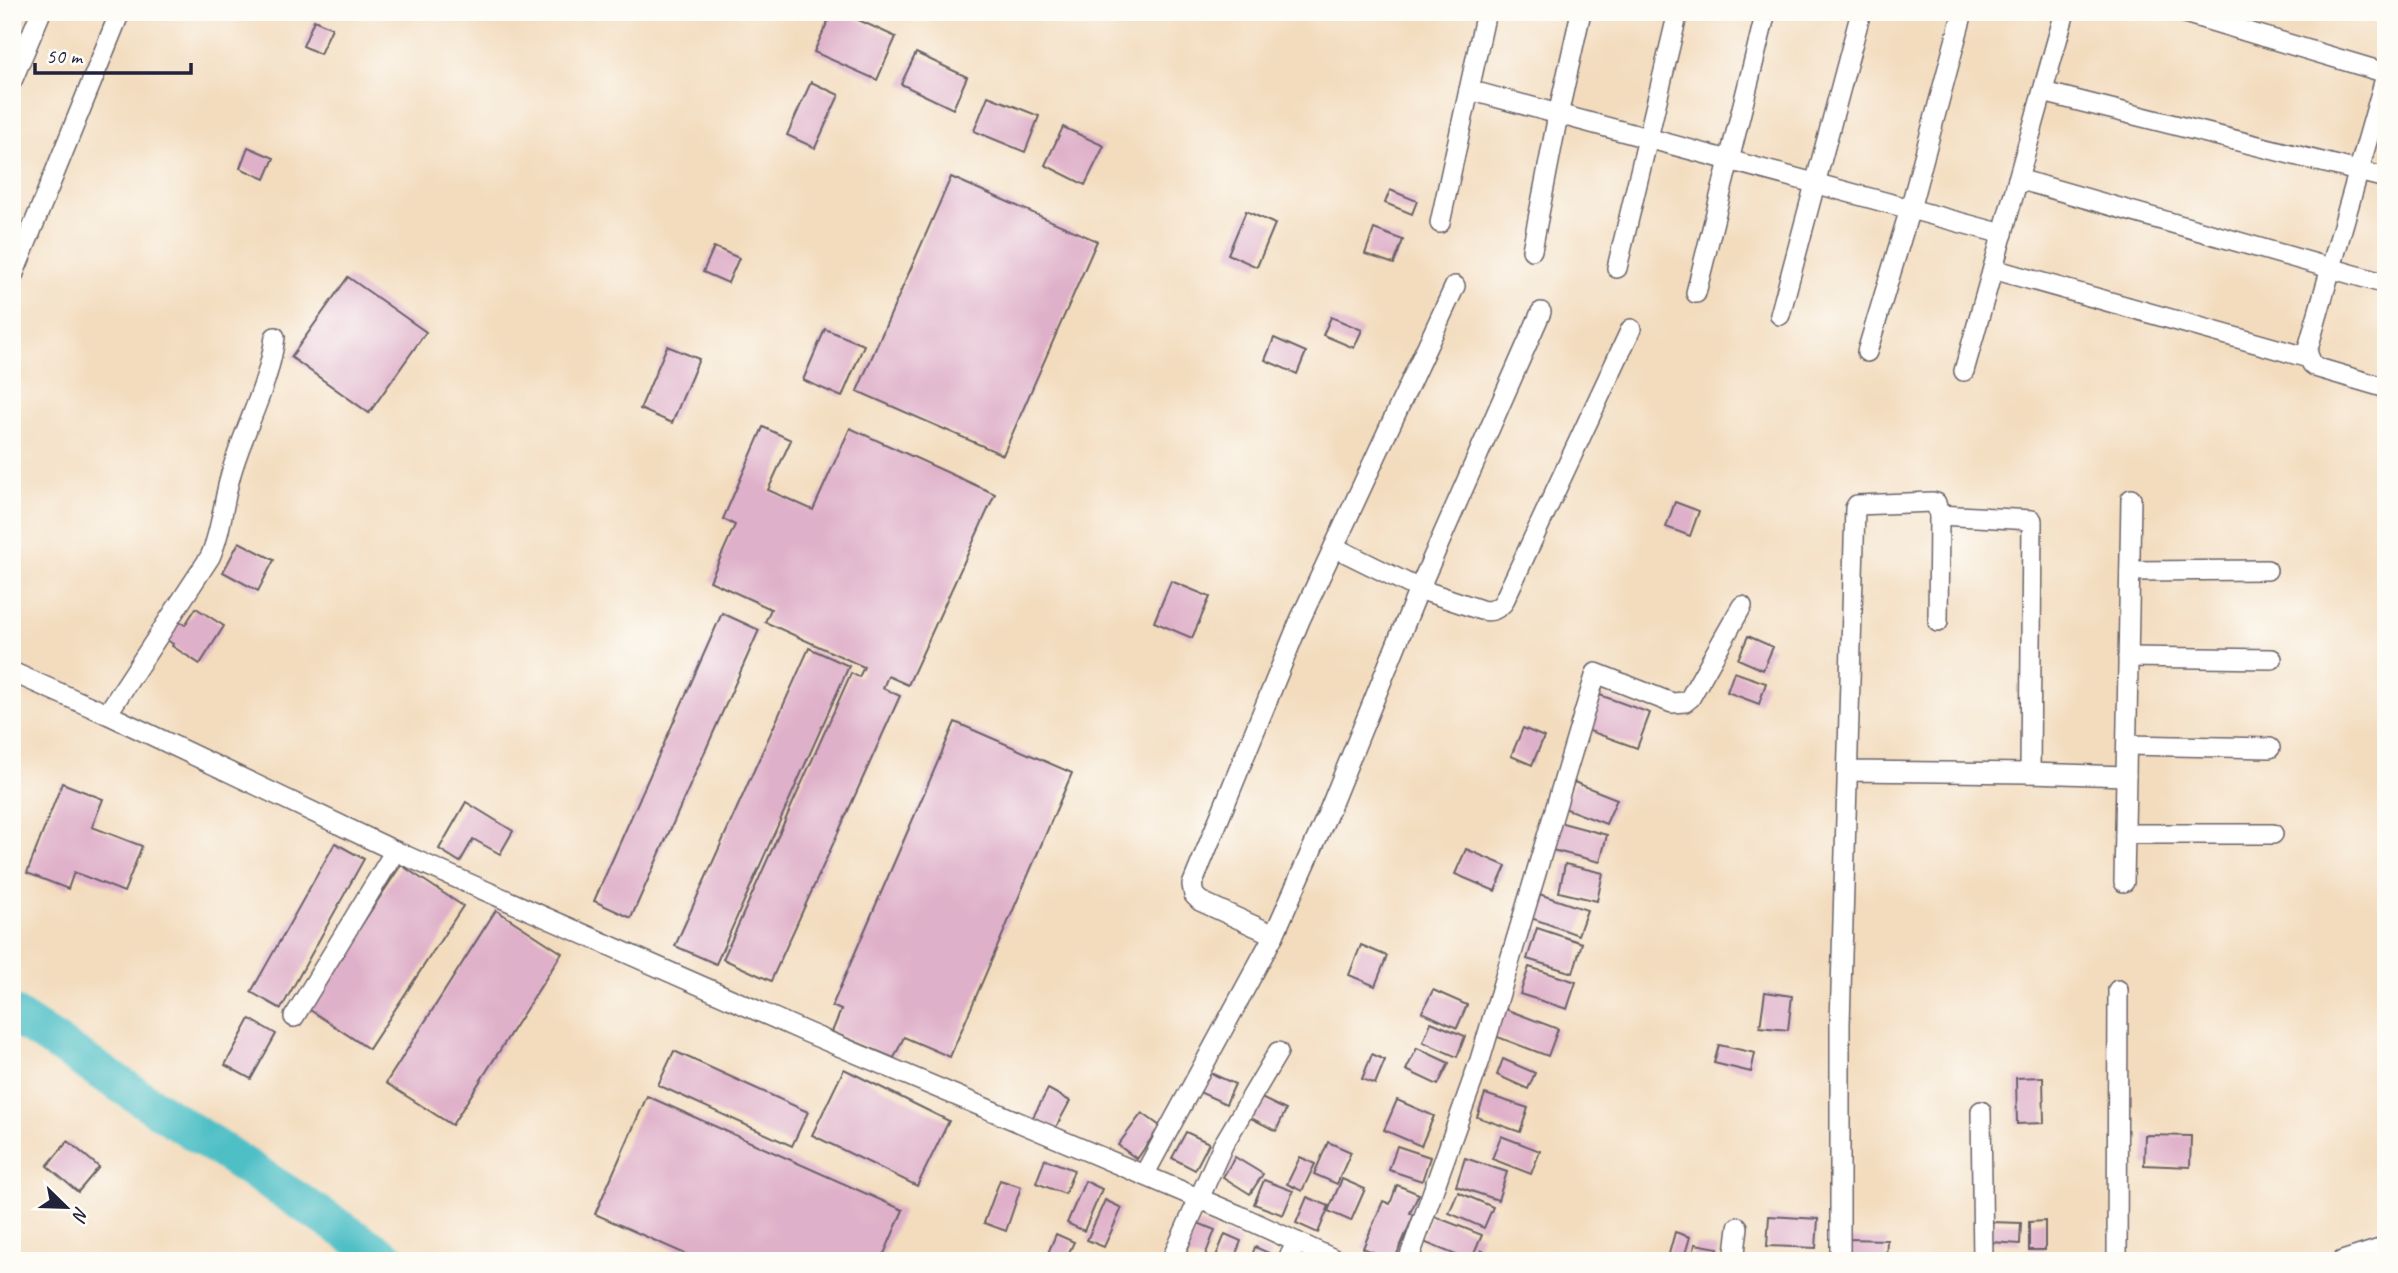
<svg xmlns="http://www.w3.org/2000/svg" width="2398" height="1273" viewBox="0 0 2398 1273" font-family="Caveat,sans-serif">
	<rect width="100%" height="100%" fill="#fdfcf7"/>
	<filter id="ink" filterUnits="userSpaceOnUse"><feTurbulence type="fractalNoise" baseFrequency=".0143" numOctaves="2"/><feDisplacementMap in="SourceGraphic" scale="14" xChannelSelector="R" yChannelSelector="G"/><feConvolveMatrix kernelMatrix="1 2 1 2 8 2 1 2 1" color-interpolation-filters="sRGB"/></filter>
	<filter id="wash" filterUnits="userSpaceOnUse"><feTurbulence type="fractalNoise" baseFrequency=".00686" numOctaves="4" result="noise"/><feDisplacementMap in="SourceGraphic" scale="28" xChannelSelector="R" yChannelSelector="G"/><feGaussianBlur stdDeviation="1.57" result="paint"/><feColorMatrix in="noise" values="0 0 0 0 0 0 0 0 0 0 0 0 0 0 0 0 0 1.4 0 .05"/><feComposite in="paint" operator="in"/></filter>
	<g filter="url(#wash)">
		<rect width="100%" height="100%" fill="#f3dcbe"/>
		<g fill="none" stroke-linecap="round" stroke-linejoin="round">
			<polyline stroke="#50bfc6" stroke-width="37" points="12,1014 391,1261"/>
		</g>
		<g id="blocks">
			<g fill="#dfb0c9">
				<polygon points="832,12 841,12 896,37 877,80 814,52"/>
				<polygon points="314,20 332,28 320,54 303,46"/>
				<polygon points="916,53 967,77 953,109 901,84"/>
				<polygon points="811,82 839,95 815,148 787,135"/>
				<polygon points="988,96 1039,116 1025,152 974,131"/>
				<polygon points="1063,127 1104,146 1085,185 1045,165"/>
				<polygon points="248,147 274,158 265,179 240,168"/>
				<polygon points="951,177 1097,241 1003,455 857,391"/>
				<polygon points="1390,190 1417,201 1412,214 1385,203"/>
				<polygon points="1246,211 1275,224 1257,267 1228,254"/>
				<polygon points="1374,229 1403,240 1394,264 1365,254"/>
				<polygon points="714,247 739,258 728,283 703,272"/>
				<polygon points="348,277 426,332 369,413 291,357"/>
				<polygon points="1331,317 1362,330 1354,348 1323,335"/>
				<polygon points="825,329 864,345 842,397 803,380"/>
				<polygon points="1274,338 1306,352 1297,374 1265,360"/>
				<polygon points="667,346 699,359 672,423 640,409"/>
				<polygon points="763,427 791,440 768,490 813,510 850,428 995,494 908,685 888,676 883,688 900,696 771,981 723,959 851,673 859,677 864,667 765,622 771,609 710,581 735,525 723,519"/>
				<polygon points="1675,502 1699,511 1690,536 1666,527"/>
				<polygon points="239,542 274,560 258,591 223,572"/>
				<polygon points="1171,581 1210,597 1192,638 1154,622"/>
				<polygon points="196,608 224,626 200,664 172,646 173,644 166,639 178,621 185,625"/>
				<polygon points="722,613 759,630 631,918 594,901"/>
				<polygon points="1748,636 1773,647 1763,670 1738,659"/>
				<polygon points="809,648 849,666 716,964 675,946"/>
				<polygon points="1734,672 1766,683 1759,704 1727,692"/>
				<polygon points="1597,694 1650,713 1637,748 1584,729"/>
				<polygon points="955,722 1072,773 950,1057 904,1037 894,1058 832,1032 841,1010 832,1006"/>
				<polygon points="1523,728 1544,737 1532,765 1511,756"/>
				<polygon points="1574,782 1617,799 1606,824 1564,808"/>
				<polygon points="62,783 103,799 92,827 142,846 124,892 74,872 68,889 27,873"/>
				<polygon points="466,802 513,831 500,854 473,839 460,862 439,849"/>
				<polygon points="1555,821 1607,835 1600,862 1548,849"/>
				<polygon points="335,843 364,859 281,1009 251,992"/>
				<polygon points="1466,849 1506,866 1495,891 1455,874"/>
				<polygon points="1565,864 1603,873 1597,901 1559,892"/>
				<polygon points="401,865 463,906 369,1049 307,1008"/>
				<polygon points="1539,894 1587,910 1578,935 1531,918"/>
				<polygon points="496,910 562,953 452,1125 386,1083"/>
				<polygon points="1537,928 1582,943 1573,973 1527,959"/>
				<polygon points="1361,945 1387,956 1375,986 1349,975"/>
				<polygon points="1529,967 1576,982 1567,1009 1520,994"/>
				<polygon points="1433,990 1467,1005 1457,1028 1422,1012"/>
				<polygon points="1765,992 1792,996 1788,1030 1760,1027"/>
				<polygon points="1505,1009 1558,1029 1548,1056 1495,1036"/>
				<polygon points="250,1019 276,1034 251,1079 225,1065"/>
				<polygon points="1431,1022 1465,1036 1457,1057 1423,1042"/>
				<polygon points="1719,1045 1755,1053 1751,1072 1714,1063"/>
				<polygon points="1417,1048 1449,1063 1438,1085 1406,1070"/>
				<polygon points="674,1051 808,1112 792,1146 658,1085"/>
				<polygon points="1372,1054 1385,1060 1375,1084 1362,1079"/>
				<polygon points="1503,1059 1535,1073 1528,1089 1497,1075"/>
				<polygon points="844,1069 949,1121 917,1186 812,1135"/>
				<polygon points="1206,1071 1235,1084 1226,1104 1197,1091"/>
				<polygon points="2043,1077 2044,1123 2017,1124 2016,1078"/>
				<polygon points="1048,1089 1070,1101 1055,1129 1033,1117"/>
				<polygon points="1253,1094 1286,1110 1276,1131 1243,1114"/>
				<polygon points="1485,1094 1528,1108 1520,1132 1477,1117"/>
				<polygon points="647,1096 903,1210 881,1261 701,1261 595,1214"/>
				<polygon points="1397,1100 1434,1116 1421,1146 1384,1130"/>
				<polygon points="1142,1113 1160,1126 1137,1159 1118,1145"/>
				<polygon points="1186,1132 1209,1143 1195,1170 1172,1158"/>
				<polygon points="2145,1135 2191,1136 2190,1167 2144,1165"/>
				<polygon points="1501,1136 1540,1151 1531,1174 1492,1159"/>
				<polygon points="68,1141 99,1167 78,1192 47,1166"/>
				<polygon points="1328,1142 1351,1152 1337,1184 1314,1174"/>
				<polygon points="1397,1146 1430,1157 1422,1181 1389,1170"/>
				<polygon points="1235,1157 1263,1174 1250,1194 1223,1177"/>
				<polygon points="1300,1157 1315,1164 1302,1191 1287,1184"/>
				<polygon points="1465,1158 1507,1172 1498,1200 1456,1186"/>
				<polygon points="1045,1159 1074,1170 1065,1194 1036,1183"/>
				<polygon points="1342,1179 1365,1189 1351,1221 1328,1211"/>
				<polygon points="1000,1180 1021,1187 1006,1231 984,1223"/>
				<polygon points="1264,1180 1293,1191 1283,1215 1254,1204"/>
				<polygon points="1085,1181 1102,1189 1084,1231 1067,1223"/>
				<polygon points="1397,1185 1419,1194 1410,1213 1414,1215 1394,1261 1363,1248 1383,1201 1390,1204"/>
				<polygon points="1458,1192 1493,1207 1484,1228 1449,1213"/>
				<polygon points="1307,1197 1329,1206 1318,1233 1296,1223"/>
				<polygon points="1105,1200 1122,1208 1104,1247 1087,1240"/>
				<polygon points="1431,1215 1482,1235 1471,1261 1421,1241"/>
				<polygon points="1769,1216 1818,1219 1816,1248 1767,1246"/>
				<polygon points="2045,1221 2045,1250 2029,1250 2029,1222"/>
				<polygon points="1991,1222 2021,1223 2020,1244 1991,1242"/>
				<polygon points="1198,1223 1215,1230 1203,1261 1185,1256"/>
				<polygon points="1675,1232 1690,1237 1683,1261 1667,1261"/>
				<polygon points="1056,1234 1074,1242 1065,1261 1053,1261 1046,1258"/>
				<polygon points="1225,1234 1241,1241 1233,1261 1214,1261"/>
				<polygon points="1848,1239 1887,1240 1886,1261 1848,1261"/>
				<polygon points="1695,1244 1718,1248 1716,1261 1692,1261"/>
				<polygon points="1255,1247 1271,1254 1268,1261 1250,1261"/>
				<polygon points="1481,1250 1500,1261 1475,1261"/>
			</g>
		</g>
	</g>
	<g filter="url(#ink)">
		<use href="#blocks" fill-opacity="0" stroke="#6b6369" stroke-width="2"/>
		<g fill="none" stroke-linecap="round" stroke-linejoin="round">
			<g stroke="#6b6369" stroke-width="22">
				<g id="minor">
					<polyline points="2181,12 2386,73"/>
					<polyline points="2386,75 2307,352 2312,364 2318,368 2386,388"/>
					<polyline points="12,81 41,12"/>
					<polyline points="1469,90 2003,234"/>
					<polyline points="2043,92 2386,178"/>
					<polyline points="2018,179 2386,284"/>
					<polyline points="1440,223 1486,12"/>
					<polyline points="1532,250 1558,115 1581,12"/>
					<polyline points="1617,268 1678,12"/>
					<polyline points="1993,269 2309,358"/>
					<polyline points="12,278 120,12"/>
					<polyline points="1696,293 1766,12"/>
					<polyline points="1780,315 1861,12"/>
					<polyline points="1867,352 1910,209 1963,12"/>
					<polyline points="1964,371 2065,12"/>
					<path d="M1334,547L1419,589L1481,610C1491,612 1496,610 1503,603L1631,329"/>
					<polyline points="2130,571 2267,570"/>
					<polyline points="1938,622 1939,515"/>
					<polyline points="2128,657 2272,659"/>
					<polyline points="12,672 107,714 395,851 808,1033 1238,1215 1338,1261"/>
					<path d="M107,714L210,557C223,528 223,497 233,467C247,423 269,384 275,337"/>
					<polyline points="2127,745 2270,748"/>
					<polyline points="2030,773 2126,776 2124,882"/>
					<polyline points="2126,776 2131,499"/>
					<polyline points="2125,834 2273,834"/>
					<polyline points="1274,935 1200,901 1194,895 1192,885 1300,620 1455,286"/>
					<polyline points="294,1017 395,851"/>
					<polyline points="1981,1111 1983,1261"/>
					<polyline points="1144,1175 1274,935 1328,813 1419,589 1541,312"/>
					<polyline points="1171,1261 1223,1145 1278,1052"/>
					<polyline points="1287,1261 1297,1242"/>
					<polyline points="1408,1261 1480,1060 1596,673 1672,703 1685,702 1690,698 1742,606"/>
					<polyline points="1734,1261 1738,1227"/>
					<polyline points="1840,1261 1840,1024 1855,508 1857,505 1932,502 1936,503 1939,515 2032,520 2030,773 1849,771"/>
					<polyline points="2117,1261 2118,990"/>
					<polyline points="2342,1261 2386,1247"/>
				</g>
			</g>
			<use href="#minor" stroke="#fff" stroke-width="19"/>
		</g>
	</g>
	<rect width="2398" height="1273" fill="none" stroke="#fdfcf7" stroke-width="42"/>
	<g transform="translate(66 1207) rotate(113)" stroke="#fdfcf7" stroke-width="5" paint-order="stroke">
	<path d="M0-5L12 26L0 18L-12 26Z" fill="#22223b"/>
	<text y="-10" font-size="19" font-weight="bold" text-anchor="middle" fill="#22223b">N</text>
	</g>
	<path d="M35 63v10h156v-10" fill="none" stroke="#22223b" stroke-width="3.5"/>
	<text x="46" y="63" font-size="21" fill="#22223b" stroke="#fdfcf7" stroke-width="5" paint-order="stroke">50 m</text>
</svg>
